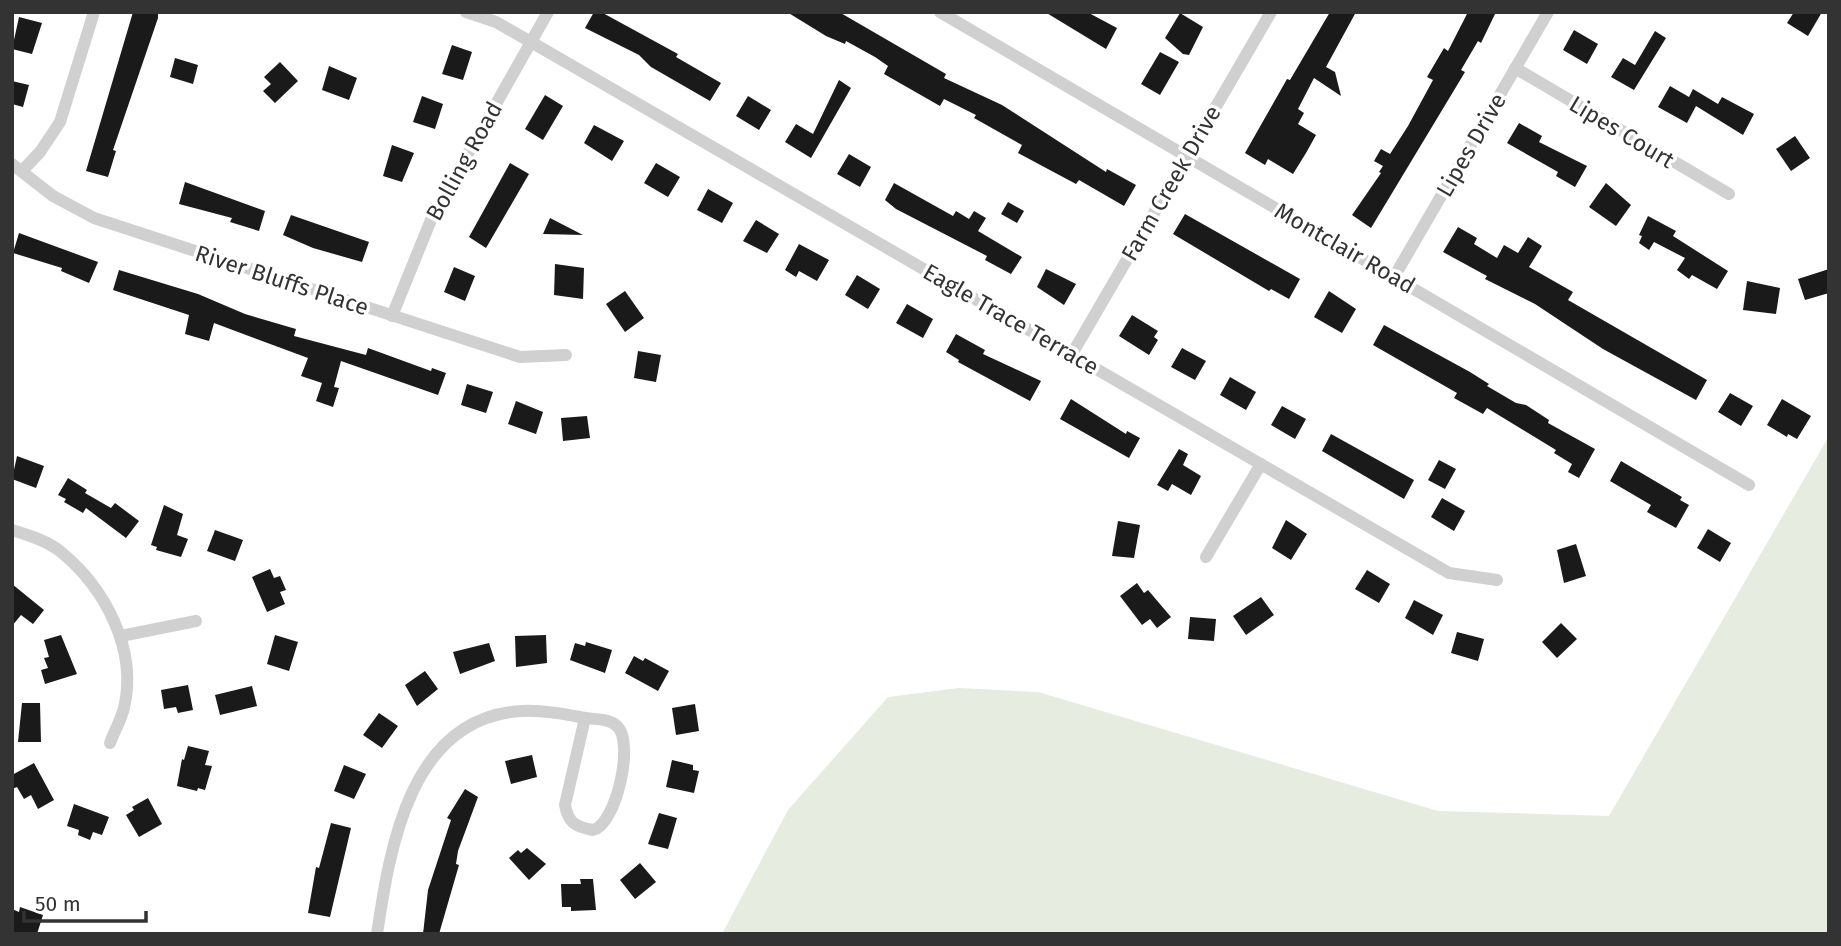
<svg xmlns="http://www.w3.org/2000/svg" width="1841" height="946" viewBox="0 0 1841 946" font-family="'Fira Sans',sans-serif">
	<rect width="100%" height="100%" fill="#fff"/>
	<polygon fill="#e6ecdf" points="1829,436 1829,934 722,934 788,810 888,697 959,688 1038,692 1438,811 1609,816"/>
	<g fill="#1a1a1a">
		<polygon points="133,12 158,12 158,18 113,150 116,151 108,177 86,171"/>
		<polygon points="594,12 601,12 678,54 676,57 721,83 710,101 651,67 639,55 585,28"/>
		<polygon points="787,12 839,12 946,74 944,78 1002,105 1106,172 1107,169 1136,185 1124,206 1079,180 1076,184 1018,153 1022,145 974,118 976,115 944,99 940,106 884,74 888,66 875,57 846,41 845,44 826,36"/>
		<polygon points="1045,12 1087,12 1117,28 1106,49"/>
		<polygon points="1330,12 1356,12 1326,67 1335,72 1341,96 1314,78 1298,109 1304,113 1298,124 1316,135 1306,153 1293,174 1268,159 1265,165 1245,153 1287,79 1290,80"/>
		<polygon points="1468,12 1496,12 1481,43 1478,41 1461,70 1465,72 1456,87 1371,228 1352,215 1381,173 1379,172 1383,166 1374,161 1381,149 1390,154 1408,126 1433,80 1427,77 1444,48 1448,51"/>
		<polygon points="1794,12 1822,12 1808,36 1787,23"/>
		<polygon points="1180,13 1203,27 1189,55 1183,54 1165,38"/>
		<polygon points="19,17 42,23 32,54 12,49"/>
		<polygon points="1574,30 1598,44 1587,64 1563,50"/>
		<polygon points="1655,31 1666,38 1634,90 1611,77 1623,58 1635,65"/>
		<polygon points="452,45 472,52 463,80 442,74"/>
		<polygon points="1160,52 1179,62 1160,95 1141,84"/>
		<polygon points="175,58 198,65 193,84 170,77"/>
		<polygon points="280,62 298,81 275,103 263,91 271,84 264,77"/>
		<polygon points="329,66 357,78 349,100 322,90"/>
		<polygon points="839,80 851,88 811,158 785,142 796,124 813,134"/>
		<polygon points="12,81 29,85 23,107 12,104"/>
		<polygon points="1670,86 1689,97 1693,89 1718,104 1722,97 1754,114 1743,135 1696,106 1687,123 1658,107"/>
		<polygon points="545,95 563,106 543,140 525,129"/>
		<polygon points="422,96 443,104 435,129 413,122"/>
		<polygon points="748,96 771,110 759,130 736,116"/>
		<polygon points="1519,123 1542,136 1539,142 1587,166 1575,187 1556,176 1558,172 1507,143"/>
		<polygon points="594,125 624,141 612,161 584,143"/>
		<polygon points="1795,136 1810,158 1791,171 1776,149"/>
		<polygon points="392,145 414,153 402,182 383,176"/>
		<polygon points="849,154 871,167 860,187 837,174"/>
		<polygon points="510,163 529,174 486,248 469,237"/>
		<polygon points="656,163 680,177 668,197 644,183"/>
		<polygon points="185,182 265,211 259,231 230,222 232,218 179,204"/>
		<polygon points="894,183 953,216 956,211 969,219 974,211 986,218 978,231 1022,257 1011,274 985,260 987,256 896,209 885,200"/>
		<polygon points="1606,183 1631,205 1616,226 1589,207"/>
		<polygon points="708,189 733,203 722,223 697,210"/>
		<polygon points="1008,202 1024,211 1017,223 1001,214"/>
		<polygon points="1185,214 1300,279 1289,299 1271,289 1269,291 1173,234"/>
		<polygon points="291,215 369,242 362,262 313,248 283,235"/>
		<polygon points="1648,216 1676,231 1673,236 1728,271 1717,289 1692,275 1689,279 1677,270 1685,258 1654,242 1649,250 1639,243 1642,236 1639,235"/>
		<polygon points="550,218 583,235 543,234"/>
		<polygon points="756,220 779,234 767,253 743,241"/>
		<polygon points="1458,227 1477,238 1474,244 1497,258 1504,245 1518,253 1528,237 1542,246 1529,267 1573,292 1568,300 1707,380 1696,400 1603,349 1535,304 1485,279 1487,276 1443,252"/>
		<polygon points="19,233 98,262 89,283 61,271 62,268 13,253"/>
		<polygon points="799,244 829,260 817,281 799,271 796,277 785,270"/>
		<polygon points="555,264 584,268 583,299 554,295"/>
		<polygon points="454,267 475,276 465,301 444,292"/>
		<polygon points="1046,269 1076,284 1064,305 1037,287"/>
		<polygon points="1829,269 1829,293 1805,300 1798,279"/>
		<polygon points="119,270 198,294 245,314 296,329 294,336 366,355 368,348 431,371 432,368 446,373 438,395 341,361 334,387 339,388 333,407 316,401 322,383 301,376 308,358 214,323 209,341 185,334 189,315 113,290"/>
		<polygon points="857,275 880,289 868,309 845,295"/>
		<polygon points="1747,281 1780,288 1776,314 1743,310"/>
		<polygon points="625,291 644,318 625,332 606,304"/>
		<polygon points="1329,291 1356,309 1342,333 1314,317"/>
		<polygon points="907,304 933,319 923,338 896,323"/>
		<polygon points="1132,315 1158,331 1154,337 1158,340 1149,355 1119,336"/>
		<polygon points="1384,325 1470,372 1489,384 1487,386 1516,403 1526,405 1549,420 1548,423 1595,449 1579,478 1568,472 1572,464 1554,453 1556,450 1487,408 1483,414 1454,398 1457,393 1373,345"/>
		<polygon points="956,334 985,350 983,354 1041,381 1030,401 958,362 959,360 946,352"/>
		<polygon points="1182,348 1206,361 1195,380 1171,367"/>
		<polygon points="638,351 661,355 656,382 634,378"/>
		<polygon points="1230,377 1256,392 1246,410 1220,395"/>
		<polygon points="467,384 493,392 486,413 461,405"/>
		<polygon points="1730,393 1753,406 1741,426 1718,412"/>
		<polygon points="1071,399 1126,434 1127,431 1140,438 1129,458 1060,419"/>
		<polygon points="1782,399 1811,416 1797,439 1788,434 1787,437 1767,425"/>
		<polygon points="516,401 543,412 536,434 508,424"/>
		<polygon points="1282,406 1306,419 1295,439 1271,425"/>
		<polygon points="587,416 590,438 563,441 561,418"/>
		<polygon points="1331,434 1414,480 1404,499 1322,451"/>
		<polygon points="1179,449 1188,454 1183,465 1201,476 1191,495 1172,484 1168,491 1157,485"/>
		<polygon points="17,456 44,466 36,488 12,479"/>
		<polygon points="1439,460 1456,469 1445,489 1428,480"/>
		<polygon points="1621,461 1682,497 1680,500 1689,505 1676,528 1647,512 1651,505 1610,481"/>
		<polygon points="68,478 87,490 85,493 111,508 115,503 139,521 126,538 86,508 83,513 64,502 66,499 58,495"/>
		<polygon points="1442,498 1465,511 1454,531 1431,517"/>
		<polygon points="164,505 183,514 177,535 188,539 181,557 156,550 157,547 151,545"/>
		<polygon points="1286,520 1307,534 1291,560 1272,548"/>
		<polygon points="1118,521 1140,525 1134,558 1112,556"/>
		<polygon points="1708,529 1731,543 1720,562 1697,548"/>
		<polygon points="215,530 243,540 235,561 207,551"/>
		<polygon points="1576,544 1586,576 1564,583 1557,550"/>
		<polygon points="270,569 274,578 280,576 286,590 280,592 285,604 267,612 252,577"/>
		<polygon points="1367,570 1390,584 1379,603 1355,589"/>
		<polygon points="1137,583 1144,593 1148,590 1171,617 1157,628 1150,619 1142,625 1120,596"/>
		<polygon points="12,584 44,610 33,624 21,615 12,626"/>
		<polygon points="1261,597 1274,615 1246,635 1233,616"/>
		<polygon points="1414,600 1443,615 1433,635 1405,618"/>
		<polygon points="1190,617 1216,619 1214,641 1188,639"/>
		<polygon points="1561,623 1577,639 1557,658 1542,642"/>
		<polygon points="1457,632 1484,639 1478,661 1451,653"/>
		<polygon points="61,635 77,674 45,684 41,670 48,668 44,658 49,657 44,640"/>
		<polygon points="275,635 298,642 289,671 267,664"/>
		<polygon points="546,635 547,663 516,667 515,636"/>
		<polygon points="586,642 612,650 605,673 570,660 575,643 585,646"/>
		<polygon points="489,643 495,661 460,674 453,652"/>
		<polygon points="634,656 643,661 645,658 669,671 658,691 625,673"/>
		<polygon points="425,671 438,689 417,706 405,685"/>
		<polygon points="188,685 193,710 178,713 176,707 164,709 161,690"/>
		<polygon points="252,686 257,706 220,715 215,695"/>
		<polygon points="22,703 40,703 41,742 18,742"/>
		<polygon points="695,704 699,731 676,735 672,708"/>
		<polygon points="379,713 398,726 382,748 363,735"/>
		<polygon points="188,746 209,751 205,765 212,766 205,790 198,788 197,791 177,786 182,759 184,760"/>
		<polygon points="532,755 537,777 511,784 505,761"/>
		<polygon points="672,760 693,765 693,770 699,771 694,793 666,787"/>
		<polygon points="34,763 54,800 38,809 31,795 24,799 17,787 12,789 12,775"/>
		<polygon points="344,765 366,774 354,799 334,791"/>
		<polygon points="465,789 478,797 458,851 456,864 459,865 439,934 423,934 428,890 451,820 447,818"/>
		<polygon points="148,798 162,824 139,837 126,815 134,810 132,807"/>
		<polygon points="74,804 109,817 102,835 93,832 90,840 78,835 79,830 67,826"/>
		<polygon points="659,813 677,818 668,849 648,844"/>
		<polygon points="331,823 351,828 330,917 308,913 316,867 319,868"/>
		<polygon points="527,848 546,864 529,880 509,858 518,850 521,853"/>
		<polygon points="640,863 656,882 635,899 620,880"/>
		<polygon points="580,879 593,879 596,910 571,911 571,907 562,907 561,884 581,884"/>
		<polygon points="20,907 43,915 37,934 12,932 12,909 19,912"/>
	</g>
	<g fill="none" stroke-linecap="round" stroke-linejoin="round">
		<g stroke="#d0d0d0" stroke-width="12">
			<polyline points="466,12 496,22 531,42 1449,573 1497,580"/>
			<polyline points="940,12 1749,485"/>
			<polyline points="1515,68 1729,194"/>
			<polyline points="12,164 53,196 94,218 520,357 566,355"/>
			<polyline points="22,171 40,152 60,122 94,12"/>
			<polyline points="1394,277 1548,12"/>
			<polyline points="392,316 433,215 548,12"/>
			<polyline points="1072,354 1271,12"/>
			<path d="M12,530C28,535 48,541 61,552C105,588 138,650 124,708C121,720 114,732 110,743"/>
			<polyline points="1206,557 1261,464"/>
			<polyline points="121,636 196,621"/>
			<path d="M585,718C596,719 609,719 617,726C635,742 616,825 593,830C575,827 568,822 565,805Z"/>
			<path d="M377,934C390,847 410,717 522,711C543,710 564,714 585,718"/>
		</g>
	</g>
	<g text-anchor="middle" stroke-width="7" stroke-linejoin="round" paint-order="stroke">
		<g font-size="23" fill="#333" stroke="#fff">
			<text transform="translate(1622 132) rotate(31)" y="8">Lipes Court</text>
			<text transform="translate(1471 145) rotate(-60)" y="8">Lipes Drive</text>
			<text transform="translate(464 161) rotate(-61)" y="8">Bolling Road</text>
			<text transform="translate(1171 183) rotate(-60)" y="8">Farm Creek Drive</text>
			<text transform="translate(1345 248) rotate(30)" y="8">Montclair Road</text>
			<text transform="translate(282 280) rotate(18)" y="8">River Bluffs Place</text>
			<text transform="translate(1011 319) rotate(30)" y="8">Eagle Trace Terrace</text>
		</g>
	</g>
	<rect width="1841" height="946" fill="none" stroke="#333333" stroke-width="28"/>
	<path d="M24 911v10h122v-10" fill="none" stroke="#333333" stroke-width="3.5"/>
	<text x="35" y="911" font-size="21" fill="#333333" stroke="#ffffff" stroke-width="5" paint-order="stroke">50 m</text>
</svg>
